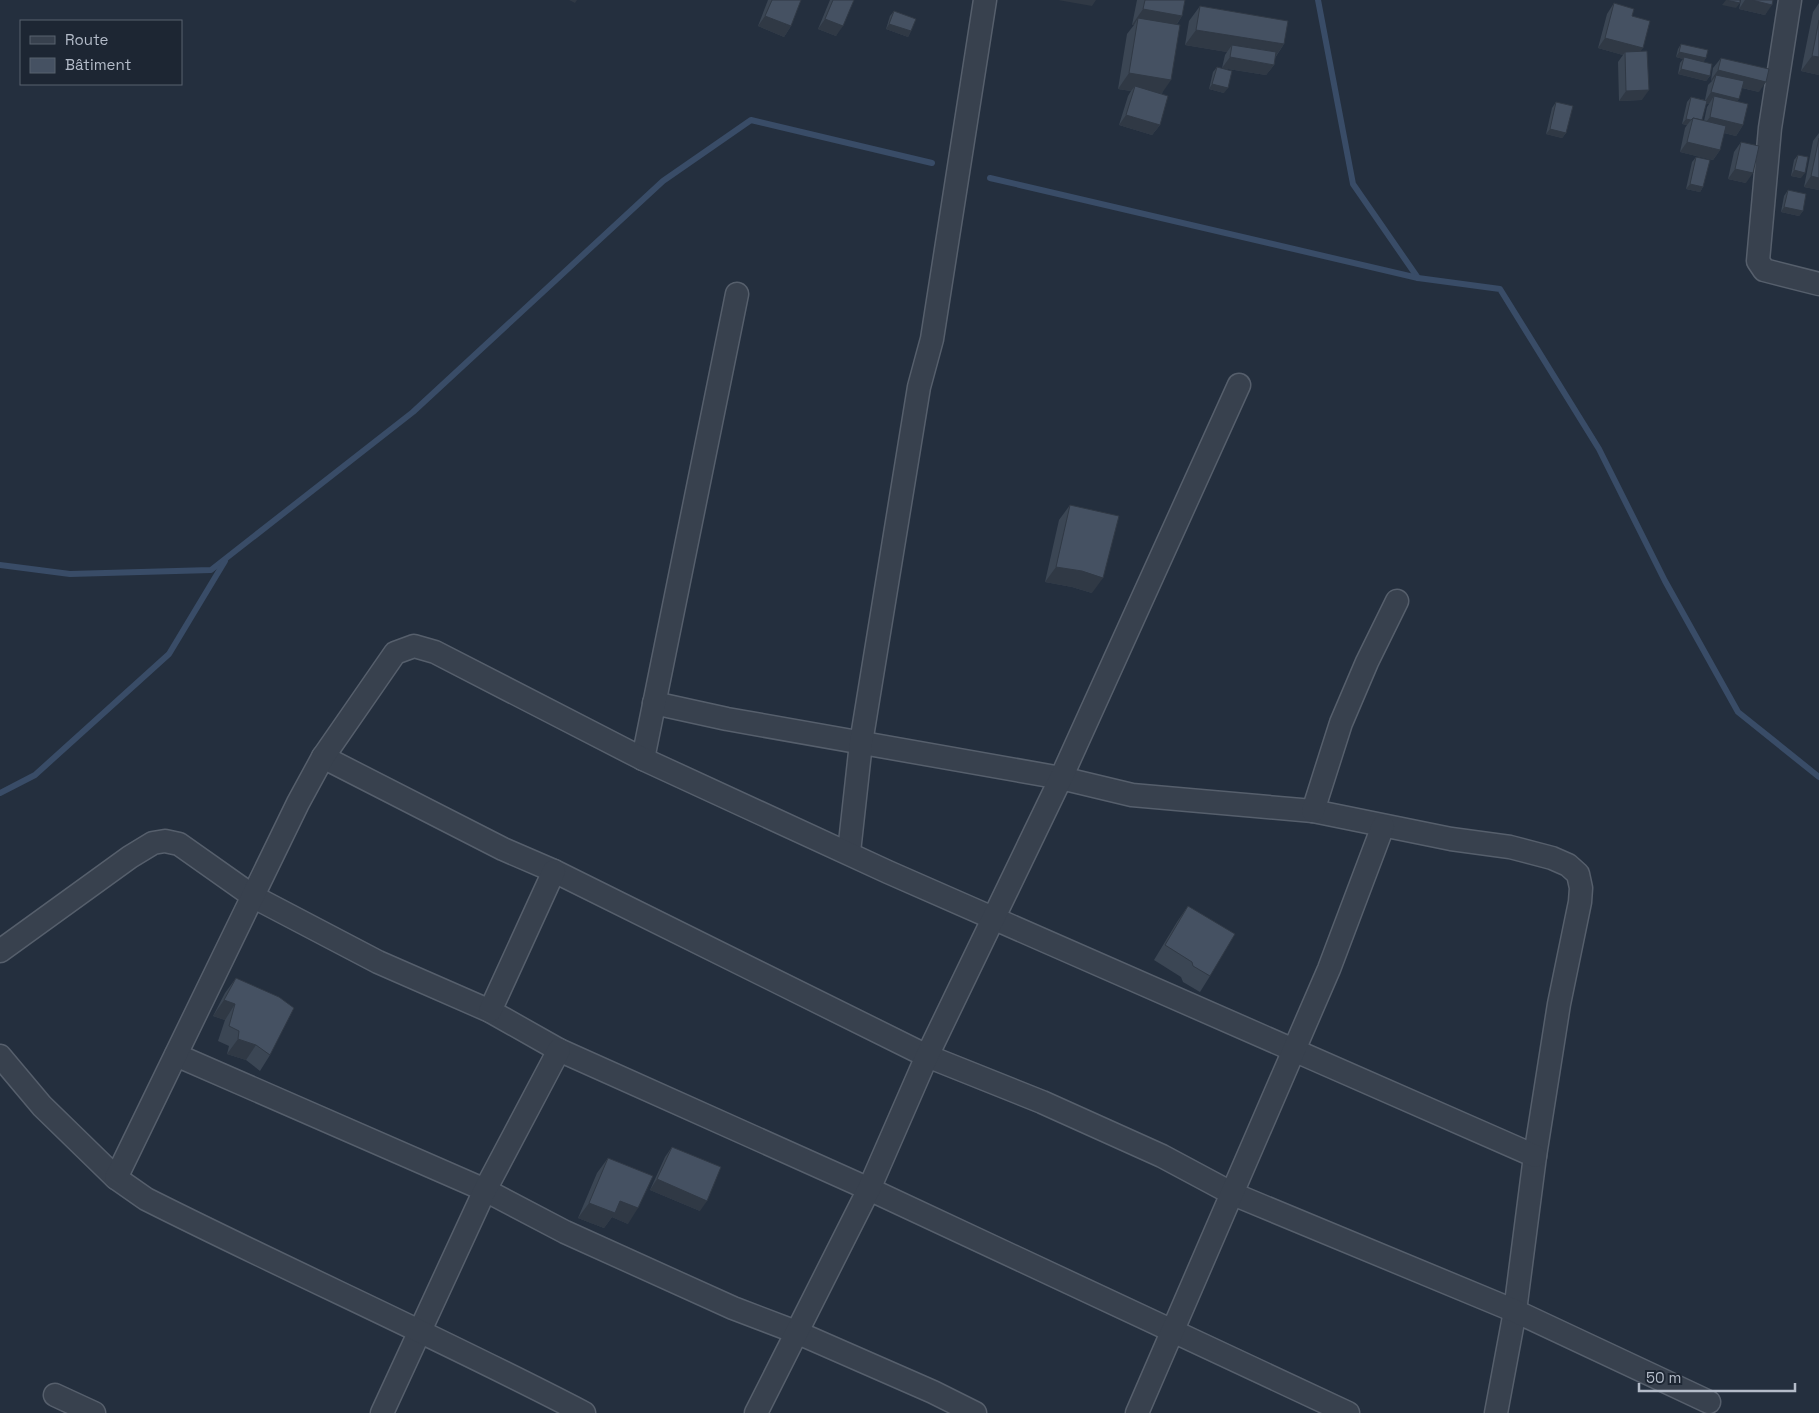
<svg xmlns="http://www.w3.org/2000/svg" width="1819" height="1413" viewBox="0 0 1819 1413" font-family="'Space Grotesk',sans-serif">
	<rect width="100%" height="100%" fill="#242f3e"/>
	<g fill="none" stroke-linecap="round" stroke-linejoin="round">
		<g stroke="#394c67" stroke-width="6">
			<polyline points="1318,0 1353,184 1418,278"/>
			<polyline points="990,178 1418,278 1500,289 1599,449 1665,581 1738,712 1819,777"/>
			<polyline points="0,565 70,574 211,570 413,412 663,181 751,120 932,163"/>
			<polyline points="0,793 35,775 169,654 225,561"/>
		</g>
		<g stroke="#565f6c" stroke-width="25">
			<g id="street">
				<polyline points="1790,0 1770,128 1758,261 1764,270 1819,284"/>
				<polyline points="654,703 727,719 1061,778 1132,795 1313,811 1451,839 1510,847 1552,858 1568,865 1578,874 1581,888 1580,902 1559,1004 1535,1156 1515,1311 1496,1413"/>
				<polyline points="323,757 503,849 554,871 927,1056 1042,1102 1162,1156 1233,1194 1515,1311 1709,1402"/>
				<polyline points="643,759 737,294"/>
				<polyline points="1313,811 1341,723 1367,662 1397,601"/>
				<polyline points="849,852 861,743 919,387 932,339 985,0"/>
				<polyline points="0,951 130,857 153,843 165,841 179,844 254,897 378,962 490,1011 559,1050 869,1189 1348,1413"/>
				<polyline points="490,1011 554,871"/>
				<polyline points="176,1055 485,1190 565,1232 733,1308 796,1332 933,1392 975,1413"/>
				<polyline points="0,1056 42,1106 116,1178"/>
				<polyline points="55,1395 94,1413"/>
				<polyline points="382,1413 485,1190 559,1050"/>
				<path d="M584,1413C440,1338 291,1272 146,1199L116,1178L298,803L323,757L395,653L414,646L435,652L643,759L888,872L1535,1156"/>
				<polyline points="756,1413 869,1189 927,1056 1061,778 1239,385"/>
				<polyline points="1137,1413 1329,969 1383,826"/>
			</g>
		</g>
		<use href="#street" stroke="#38414e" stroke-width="22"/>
	</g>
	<g fill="#3b4654" fill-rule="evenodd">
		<polygon points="768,0 801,0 791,26 784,37 758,26"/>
		<polygon points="830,0 854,0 836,36 818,29"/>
		<polygon points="1137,0 1185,0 1182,16 1177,24 1162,94 1160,125 1152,135 1119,125 1128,96 1131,91 1118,89 1127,34 1134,25 1132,25"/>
		<polygon points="1741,0 1773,0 1765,15 1739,9"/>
		<polygon points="1614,3 1632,16 1641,51 1642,100 1619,101 1618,62 1623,55 1598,48 1607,14"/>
		<polygon points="1819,3 1819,75 1801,71 1813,12"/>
		<polygon points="1200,6 1284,44 1275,58 1274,65 1266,75 1222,68 1225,55 1227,52 1185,45 1189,21"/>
		<polygon points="894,11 911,31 908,37 886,29 890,16"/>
		<polygon points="1681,44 1706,58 1703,62 1710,76 1706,81 1678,74 1680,63 1683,59 1676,57 1678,49"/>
		<path d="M1721,58L1759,92L1742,88L1737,102L1743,125L1736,136L1724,133L1720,150L1713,160L1680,152L1685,128L1687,125L1682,124L1687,102L1691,97L1705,100L1708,85L1712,81L1711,80L1713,68ZM1706,103L1709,104L1707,107L1704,121L1702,120Z"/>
		<polygon points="1217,67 1224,93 1209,89 1213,72"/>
		<polygon points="1556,102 1566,133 1562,138 1546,134 1552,108"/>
		<polygon points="1819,133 1819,190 1804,187 1813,141"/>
		<polygon points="1741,142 1746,183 1728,179 1734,152"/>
		<polygon points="1798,155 1801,178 1791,176 1794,160"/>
		<polygon points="1696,157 1703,187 1700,192 1686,189 1692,162"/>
		<polygon points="1788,190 1803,211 1799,216 1781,212 1784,196"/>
		<polygon points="1070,505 1092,593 1072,587 1045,582 1059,520"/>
		<polygon points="1188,906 1210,976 1200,992 1183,982 1181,977 1154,960 1177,922"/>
		<polygon points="236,978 270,1055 260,1071 246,1060 227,1054 229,1046 218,1041 225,1020 213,1016 225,993"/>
		<polygon points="672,1147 700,1211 650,1190 665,1157"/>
		<polygon points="608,1158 628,1224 612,1217 604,1228 578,1218 597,1173"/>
	</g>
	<g fill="#303945">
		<polygon points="569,0 577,0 575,3"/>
		<polygon points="1058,0 1096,0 1092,6"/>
		<polygon points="1726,0 1740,3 1736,8 1722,5"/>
		<polygon points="1745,0 1752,0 1772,5 1765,15 1739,9"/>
		<polygon points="1143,9 1182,16 1171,32 1138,18 1134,25 1132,25"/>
		<polygon points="765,16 791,26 784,37 758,26"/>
		<polygon points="825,19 843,26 836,36 818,29"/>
		<polygon points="889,24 911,31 908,37 886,29"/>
		<polygon points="1196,30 1284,44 1273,60 1232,45 1227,52 1185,45"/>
		<polygon points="1605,38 1643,48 1636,58 1625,52 1623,55 1598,48"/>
		<polygon points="1679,52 1706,58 1702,64 1684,57 1683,59 1676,57"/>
		<polygon points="1812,56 1819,57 1819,75 1801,71"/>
		<polygon points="1230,57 1274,65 1266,75 1222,68"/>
		<polygon points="1681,69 1710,76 1706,81 1678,74"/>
		<polygon points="1718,70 1766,82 1759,92 1714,81 1716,75 1712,81 1711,80"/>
		<polygon points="1129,73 1171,80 1160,96 1135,86 1131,91 1118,89"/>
		<polygon points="1212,84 1228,88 1224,93 1209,89"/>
		<polygon points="1649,90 1642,100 1619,101 1626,91"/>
		<polygon points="1711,92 1739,99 1732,109 1714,96 1709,104 1704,103"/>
		<polygon points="1126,115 1160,125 1152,135 1119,125"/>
		<polygon points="1710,117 1743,125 1736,136 1702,127"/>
		<polygon points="1686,119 1691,120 1687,125 1682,124"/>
		<polygon points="1550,129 1566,133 1562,138 1546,134"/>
		<polygon points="1687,142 1720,150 1713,160 1680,152"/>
		<polygon points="1735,169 1753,173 1746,183 1728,179"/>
		<polygon points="1794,170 1805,173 1801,178 1791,176"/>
		<polygon points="1811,176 1819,178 1819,190 1804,187"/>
		<polygon points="1690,184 1703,187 1700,192 1686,189"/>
		<polygon points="1784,207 1803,211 1799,216 1781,212"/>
		<polygon points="1056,567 1082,571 1103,578 1092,593 1072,587 1045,582"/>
		<polygon points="224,1000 235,1004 225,1020 213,1016"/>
		<polygon points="238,1039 256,1045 246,1060 227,1054"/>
		<polygon points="657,1179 707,1201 700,1211 650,1190"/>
		<polygon points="620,1201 638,1208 628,1224 612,1217 604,1228 578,1218 589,1203"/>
	</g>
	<g fill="#455162" stroke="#303945">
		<polygon points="772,0 801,0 791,26 765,16"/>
		<polygon points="833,0 854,0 843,26 825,19"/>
		<polygon points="1145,0 1185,0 1182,16 1143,9"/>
		<polygon points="1726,0 1740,0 1740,3"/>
		<polygon points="1752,0 1773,0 1772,5"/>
		<polygon points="1614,3 1634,9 1632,16 1650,21 1643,48 1605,38"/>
		<polygon points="1200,6 1288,21 1284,44 1196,30"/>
		<polygon points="894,11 916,19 911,31 889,24"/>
		<polygon points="1138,18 1180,25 1171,80 1129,73"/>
		<polygon points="1819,20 1819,57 1812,56"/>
		<polygon points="1681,44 1708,50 1706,58 1679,52"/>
		<polygon points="1232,45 1276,52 1274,65 1230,57"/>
		<polygon points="1647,51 1649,90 1626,91 1625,52"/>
		<polygon points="1684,57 1712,64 1710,76 1681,69"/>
		<polygon points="1721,58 1769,69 1766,82 1718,70"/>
		<polygon points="1217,67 1232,71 1228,88 1212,84"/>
		<polygon points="1716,75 1744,81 1739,99 1711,92"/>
		<polygon points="1135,86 1168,96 1160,125 1126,115"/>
		<polygon points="1714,96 1748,104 1743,125 1710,117"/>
		<polygon points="1691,97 1707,101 1702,120 1693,118 1691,120 1686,119"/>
		<polygon points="1556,102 1573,106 1566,133 1550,129"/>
		<polygon points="1693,118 1726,126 1720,150 1687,142"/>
		<polygon points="1819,138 1819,178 1811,176"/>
		<polygon points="1741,142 1759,146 1753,173 1735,169"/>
		<polygon points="1798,155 1808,157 1805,173 1794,170"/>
		<polygon points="1696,157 1710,160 1703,187 1690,184"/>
		<polygon points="1788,190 1806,194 1803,211 1784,207"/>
		<polygon points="1070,505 1119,516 1103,578 1082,571 1056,567"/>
		<polygon points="1188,906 1235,934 1210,976 1193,966 1192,962 1165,945"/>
		<polygon points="236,978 279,997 294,1008 270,1055 256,1045 238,1039 239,1031 229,1026 235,1004 224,1000"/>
		<polygon points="672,1147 721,1167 707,1201 657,1179"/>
		<polygon points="608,1158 653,1176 638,1208 620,1201 615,1213 589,1203"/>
	</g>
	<rect x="20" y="20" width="162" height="65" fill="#1d2633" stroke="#59626f"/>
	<rect x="30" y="36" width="25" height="8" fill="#38414e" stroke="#59626f"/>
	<text x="65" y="45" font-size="15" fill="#b4bcc9">Route</text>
	<rect x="30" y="58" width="25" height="15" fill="#455162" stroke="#59626f"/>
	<text x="65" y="70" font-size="15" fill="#b4bcc9">Bâtiment</text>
	<path d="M1639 1383v8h156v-8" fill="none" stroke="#b4bcc9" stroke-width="2.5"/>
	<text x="1646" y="1383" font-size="15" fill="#b4bcc9" stroke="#1d2633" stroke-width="4" paint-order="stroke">50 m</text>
</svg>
